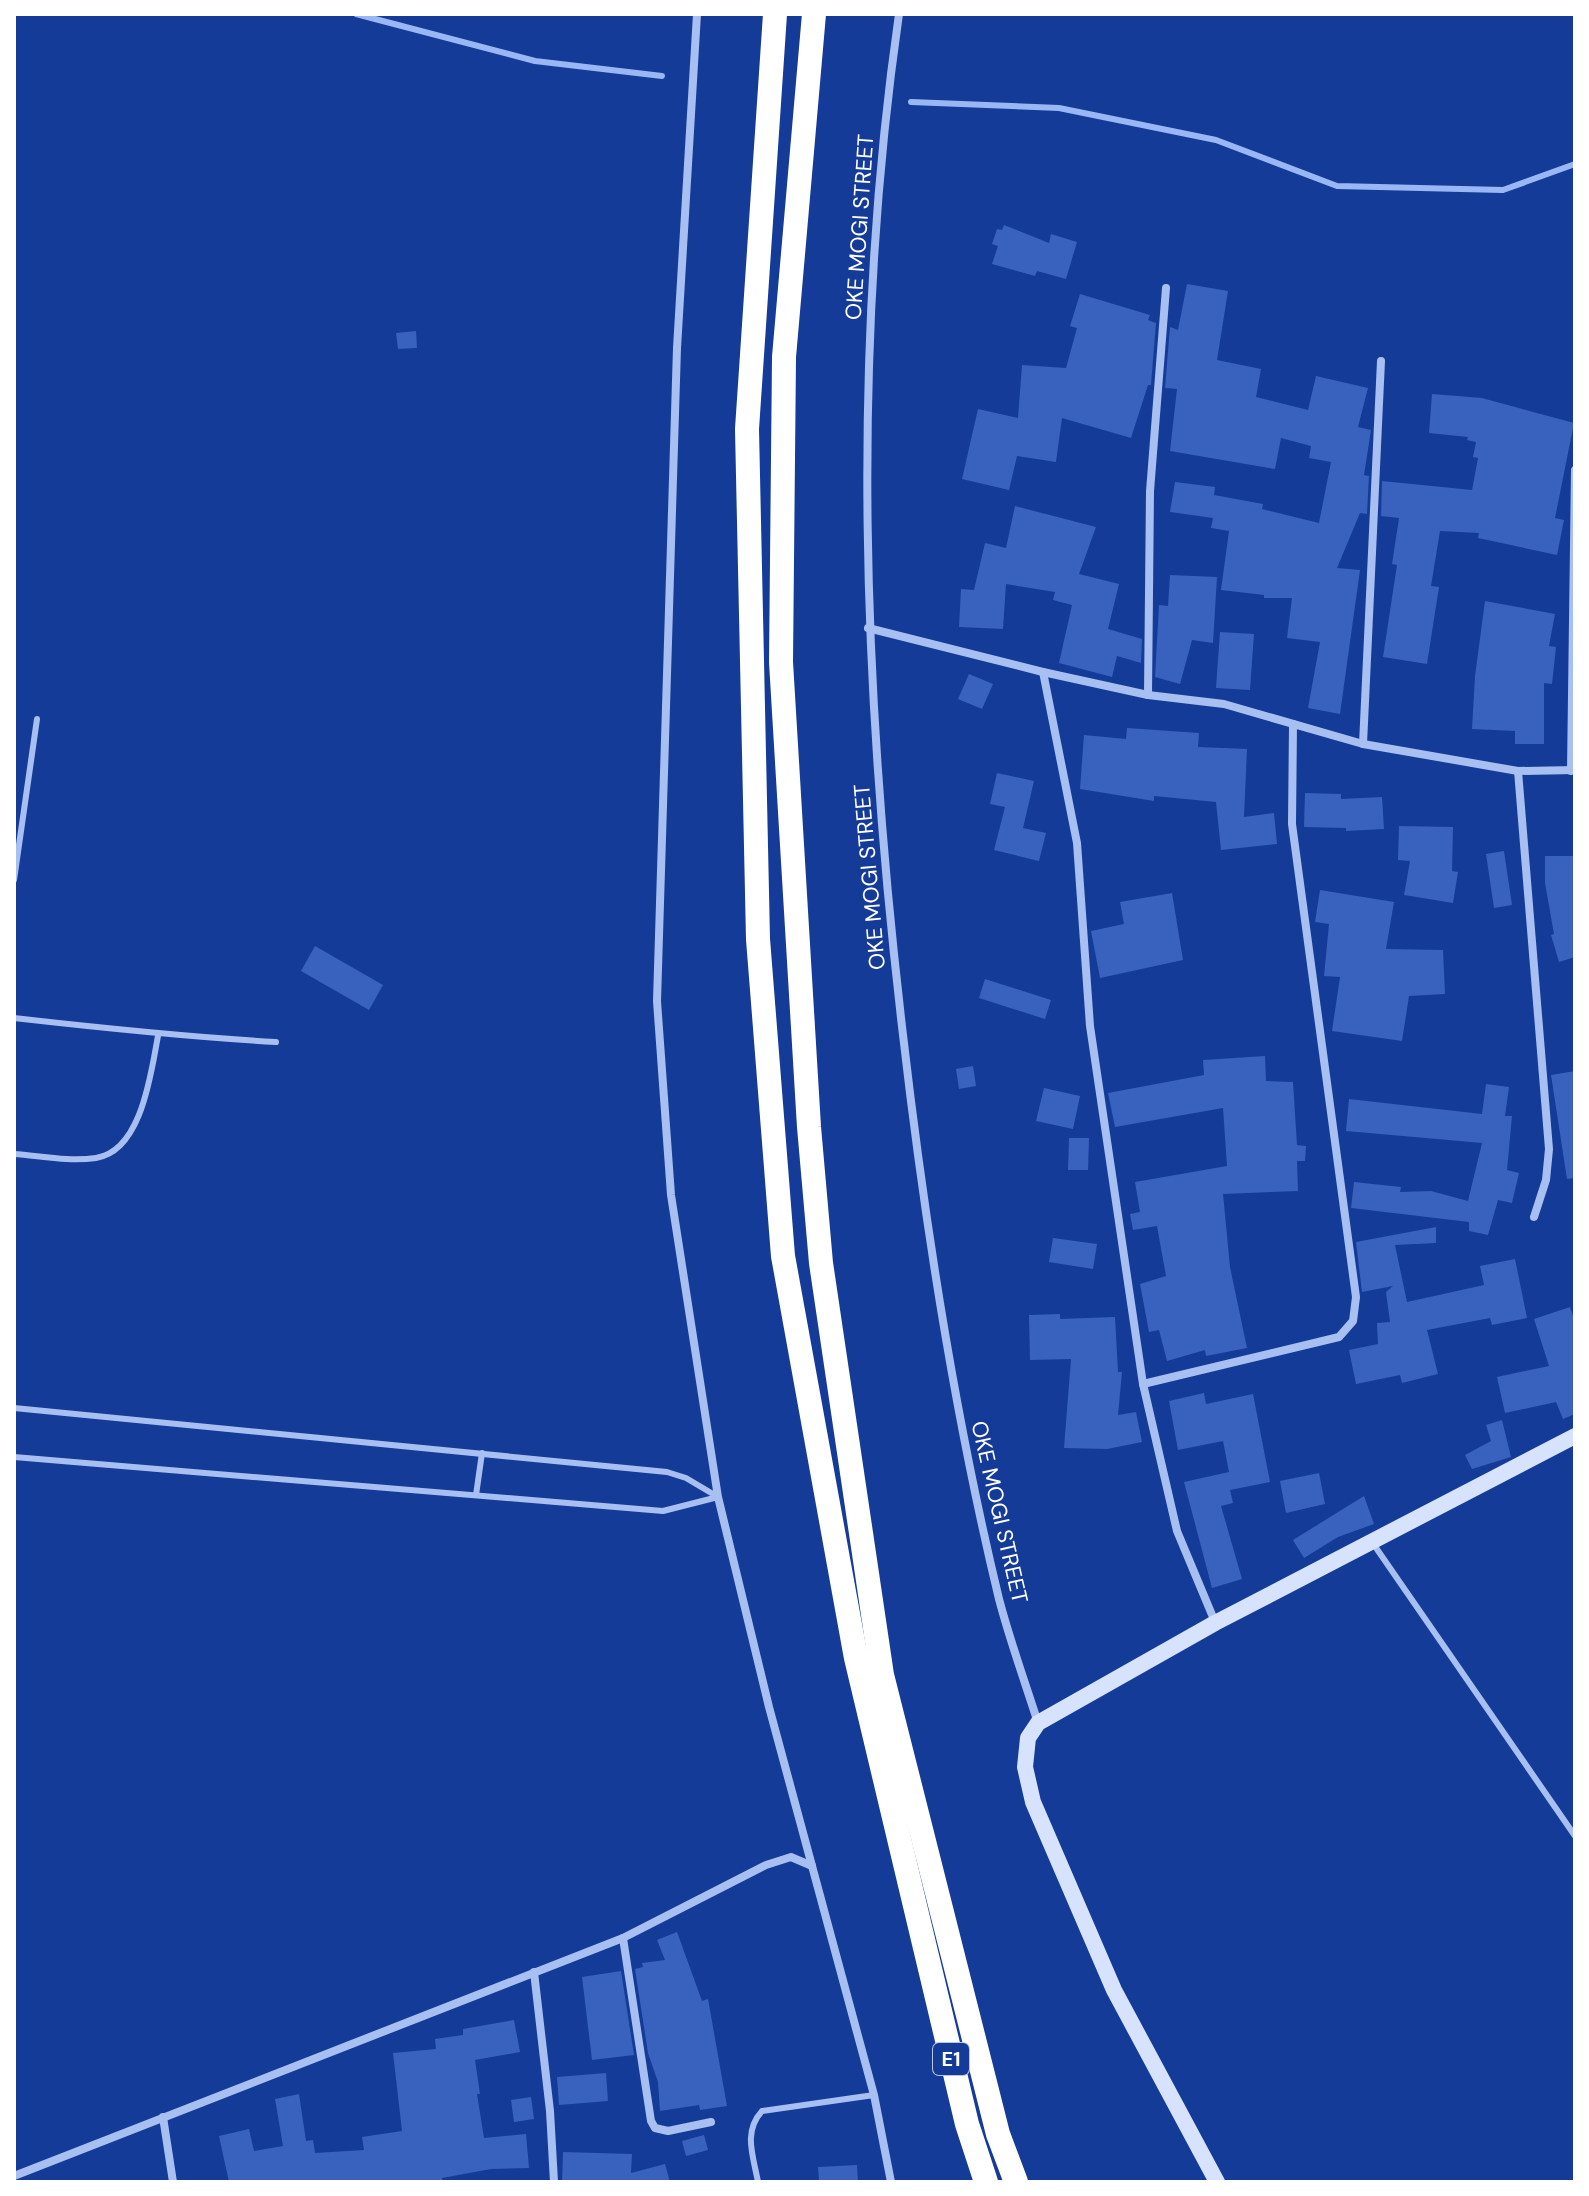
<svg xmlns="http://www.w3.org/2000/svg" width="1589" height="2196" viewBox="0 0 1589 2196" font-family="'DM Sans',sans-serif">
	<rect width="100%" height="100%" fill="#153b98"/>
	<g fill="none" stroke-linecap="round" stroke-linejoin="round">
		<g stroke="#9ab7f5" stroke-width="6">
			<polyline points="356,14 535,61 662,76"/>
			<polyline points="911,102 1059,108 1216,140 1337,186 1503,190 1575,164"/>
		</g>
	</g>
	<g fill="#3961be">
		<polygon points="1004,225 1049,243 1051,234 1077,242 1066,279 1037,271 1035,276 992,264 998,246 992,244 997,229 1002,230"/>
		<polygon points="1187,284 1228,291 1217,360 1261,369 1256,397 1308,410 1316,376 1368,388 1358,427 1371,430 1364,475 1369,476 1367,514 1360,513 1337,568 1360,570 1340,714 1308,708 1320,642 1287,638 1292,598 1264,598 1264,595 1221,590 1229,531 1211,528 1213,518 1170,512 1175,482 1215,487 1214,495 1263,504 1262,509 1319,523 1331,462 1309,458 1311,446 1281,438 1275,469 1170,451 1177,389 1165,388 1170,327 1178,330"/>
		<polygon points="1080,294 1150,315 1148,320 1156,323 1151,385 1148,385 1131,438 1062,418 1056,462 1017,456 1009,490 962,479 978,409 1018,418 1022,365 1066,368 1077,328 1070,326"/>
		<polygon points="416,331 417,348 398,349 396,333"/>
		<polygon points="1432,394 1482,398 1574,423 1555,518 1564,520 1557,555 1478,538 1479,533 1440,531 1431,586 1439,587 1427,664 1383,657 1397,565 1392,564 1399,518 1381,516 1382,481 1472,490 1478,458 1473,457 1476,442 1467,440 1468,437 1429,433"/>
		<polygon points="1015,506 1096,527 1079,574 1119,584 1108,629 1142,639 1141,663 1117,656 1112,677 1059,663 1072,605 1053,600 1055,592 1006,584 1003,629 959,627 961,589 974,590 985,543 1006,548"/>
		<polygon points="1170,575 1217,577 1213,643 1192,640 1180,684 1155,677 1159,605 1168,606"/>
		<polygon points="1485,601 1555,614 1549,646 1556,647 1552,684 1544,683 1544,744 1515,744 1515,731 1472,729 1475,676"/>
		<polygon points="1220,632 1254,634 1250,690 1216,688"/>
		<polygon points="969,674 993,684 982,709 958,699"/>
		<polygon points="1127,728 1199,733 1198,747 1247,749 1244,817 1274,813 1277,844 1221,850 1216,802 1154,796 1154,801 1080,789 1084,735 1126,739"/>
		<polygon points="997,773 1034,781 1023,828 1046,833 1039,861 994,850 1005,807 990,804"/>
		<polygon points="1305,793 1341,794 1341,799 1382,797 1384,829 1346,831 1346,828 1304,827"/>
		<polygon points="1399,826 1453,827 1452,871 1458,872 1453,903 1404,895 1410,861 1398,860"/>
		<polygon points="1504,851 1512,905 1494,908 1486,854"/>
		<polygon points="1545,856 1575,856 1575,957 1559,962 1551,935 1554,934 1545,883"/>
		<polygon points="1320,890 1394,902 1386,949 1443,950 1445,994 1409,996 1402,1041 1332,1031 1340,977 1324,976 1329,924 1315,922"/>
		<polygon points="1172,893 1183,960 1100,978 1091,931 1124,924 1120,902"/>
		<polygon points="315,946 383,985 369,1010 301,971"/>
		<polygon points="985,979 1051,1000 1045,1019 979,998"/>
		<polygon points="1265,1056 1266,1081 1293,1082 1297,1145 1306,1146 1305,1161 1297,1161 1298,1191 1223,1194 1230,1267 1247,1348 1206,1356 1205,1350 1167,1361 1159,1330 1149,1332 1140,1284 1166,1276 1157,1226 1133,1230 1130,1214 1140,1212 1135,1182 1227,1166 1223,1108 1115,1127 1108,1093 1204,1075 1203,1060"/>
		<polygon points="973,1066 976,1086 959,1089 956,1069"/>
		<polygon points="1575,1071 1575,1178 1567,1179 1551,1075"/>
		<polygon points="1486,1084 1509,1087 1505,1116 1512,1116 1507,1170 1519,1173 1512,1203 1498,1200 1488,1235 1469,1231 1469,1222 1351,1208 1354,1182 1401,1187 1400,1192 1431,1191 1468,1201 1482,1143 1346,1131 1349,1099 1482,1114"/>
		<polygon points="1044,1088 1080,1096 1073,1129 1036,1121"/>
		<polygon points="1069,1138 1089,1138 1088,1170 1068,1170"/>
		<polygon points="1436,1227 1436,1243 1395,1245 1407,1302 1484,1285 1480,1266 1515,1259 1527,1318 1492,1325 1490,1318 1427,1330 1438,1374 1402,1383 1400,1375 1356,1384 1349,1350 1378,1344 1377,1323 1390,1322 1386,1292 1393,1286 1362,1292 1356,1242"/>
		<polygon points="1053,1238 1097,1244 1093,1269 1049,1262"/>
		<polygon points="1570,1307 1575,1322 1575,1414 1563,1419 1556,1402 1505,1413 1497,1377 1549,1366 1534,1319"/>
		<polygon points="1060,1314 1060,1319 1115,1317 1118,1372 1122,1372 1118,1415 1136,1412 1142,1442 1107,1449 1064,1448 1071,1359 1030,1360 1029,1315"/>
		<polygon points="1204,1393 1206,1404 1253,1394 1270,1482 1230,1490 1233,1503 1221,1506 1242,1579 1212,1588 1184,1482 1229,1472 1223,1441 1178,1450 1169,1401"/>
		<polygon points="1502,1420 1511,1457 1472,1469 1465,1455 1491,1441 1486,1425"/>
		<polygon points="1319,1473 1325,1504 1286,1513 1280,1481"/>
		<polygon points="1364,1496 1374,1524 1338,1537 1304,1558 1293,1540"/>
		<polygon points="677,1932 702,2001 708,1999 727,2106 700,2110 699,2105 660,2111 658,2082 648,2053 635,1969 643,1967 642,1963 665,1960 657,1940"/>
		<polygon points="621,1971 634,2055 592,2060 582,1977"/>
		<polygon points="514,2020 520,2052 475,2060 480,2094 477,2094 484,2138 526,2134 529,2168 491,2169 442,2178 443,2182 229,2182 219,2136 249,2129 254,2151 283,2146 275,2099 299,2094 306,2141 313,2140 315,2153 364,2150 362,2137 402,2131 393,2053 436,2049 435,2039 463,2035 463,2029"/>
		<polygon points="606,2073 608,2101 559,2105 557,2077"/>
		<polygon points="531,2097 534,2119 514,2122 511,2100"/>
		<polygon points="704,2135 708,2150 686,2156 682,2141"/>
		<polygon points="563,2152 632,2154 631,2173 665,2164 670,2182 562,2182"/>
		<polygon points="857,2165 858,2182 819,2182 818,2167"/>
	</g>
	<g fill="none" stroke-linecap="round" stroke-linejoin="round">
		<g stroke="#a8bff2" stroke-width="6">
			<polyline points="14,880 37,719"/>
			<path d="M14,1018C102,1028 188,1037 276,1042"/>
			<path d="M14,1154C41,1156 69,1162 96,1158C142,1151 151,1072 158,1036"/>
			<polyline points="14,1408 667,1472 686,1478 718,1497"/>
			<polyline points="14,1457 663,1511 718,1497"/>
			<polyline points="476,1495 482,1453"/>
			<polyline points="1372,1542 1575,1836"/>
			<path d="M758,2182C753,2155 743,2132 762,2111L874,2095"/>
		</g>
		<g stroke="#a8bff2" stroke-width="8">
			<polyline points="697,14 677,348 657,1001 671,1195 718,1497 769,1707 874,2095 891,2182"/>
			<path d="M899,14C850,353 863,696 903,1035C925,1225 954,1413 999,1599C1010,1641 1025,1682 1038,1723"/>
			<polyline points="868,628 1043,672 1148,695 1224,704 1363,744 1518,771 1575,770"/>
			<polyline points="1043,672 1077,843 1090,1026 1143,1384 1177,1531 1215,1622"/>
			<polyline points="1148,695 1150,491 1166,288"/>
			<polyline points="1363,744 1381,361"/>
			<polyline points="1518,771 1549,1149 1546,1180 1534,1217"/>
			<polyline points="1571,771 1575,470"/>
			<polyline points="1143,1384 1339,1337 1353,1321 1356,1297 1292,824 1293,724"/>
			<polyline points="623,1938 651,2121 655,2128 668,2131 711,2122"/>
			<polyline points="534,1972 550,2111 554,2182"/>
			<polyline points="163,2117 173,2182"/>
			<polyline points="14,2176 623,1938 766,1865 791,1857 812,1866"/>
		</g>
		<polyline stroke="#d7e2fc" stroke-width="16" points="1217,2182 1114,1990 1033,1802 1025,1767 1028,1738 1038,1723 1215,1623 1575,1436"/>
		<g stroke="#fff" stroke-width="24">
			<polyline points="775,14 747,429 758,939 783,1256 856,1658 967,2124 986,2182"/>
			<polyline points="814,14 784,357 781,662 809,1127 821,1263 882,1675 998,2134 1016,2182"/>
		</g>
	</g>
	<g text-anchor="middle" stroke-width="6" stroke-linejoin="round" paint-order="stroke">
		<rect fill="#153b98" stroke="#b9c4e0" stroke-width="2" x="933" y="2043" width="36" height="32" rx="6"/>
		<g font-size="20" font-weight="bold" fill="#fff">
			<text x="951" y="2066">E1</text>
		</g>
		<g font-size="22" fill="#fff" stroke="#153b98">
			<text transform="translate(859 227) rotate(-86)" y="8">OKE MOGI STREET</text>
			<text transform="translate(869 877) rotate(-95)" y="8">OKE MOGI STREET</text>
			<text transform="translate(1000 1512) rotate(77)" y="8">OKE MOGI STREET</text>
		</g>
	</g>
	<rect width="1589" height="2196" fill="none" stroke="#ffffff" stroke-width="32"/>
</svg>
